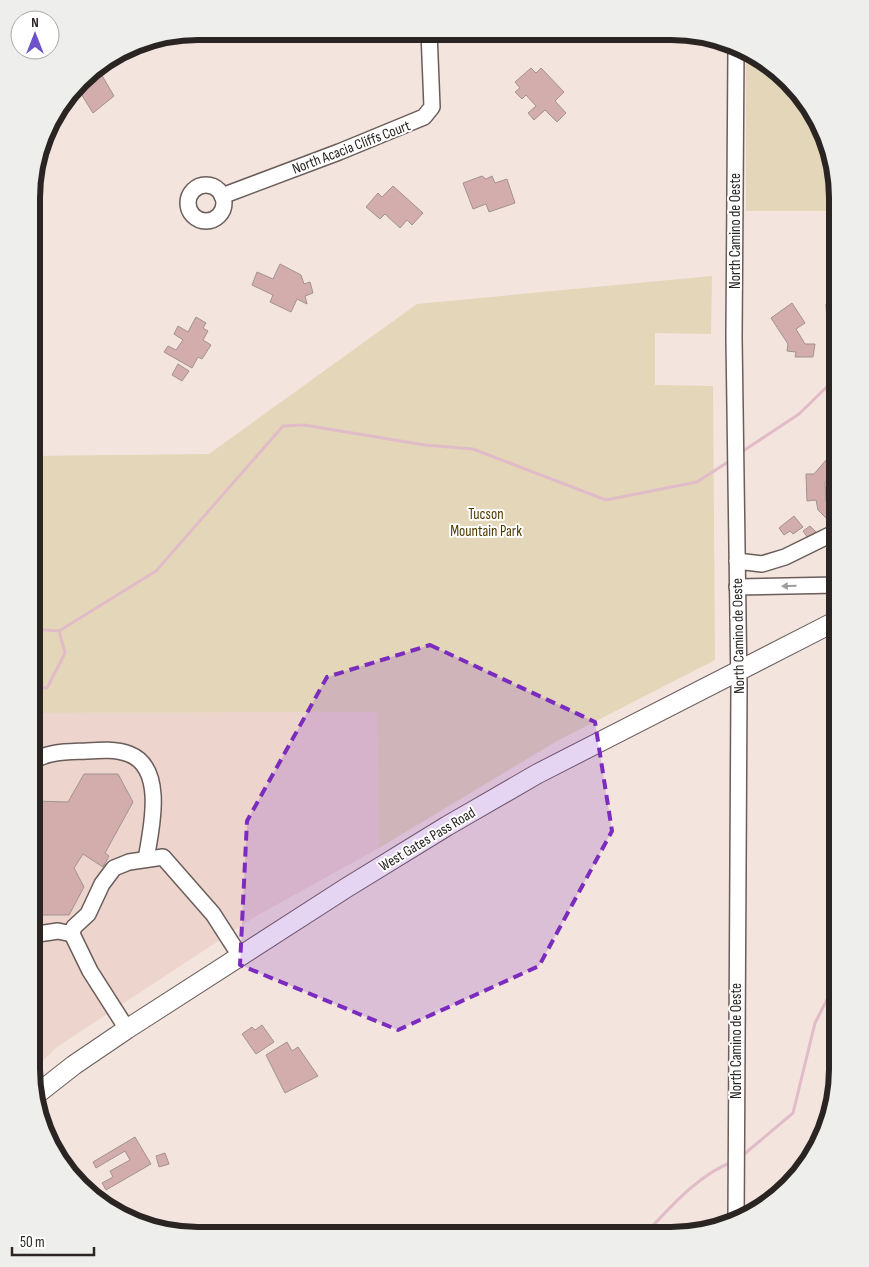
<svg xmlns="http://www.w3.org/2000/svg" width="869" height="1267" viewBox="0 0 869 1267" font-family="'Sofia Sans Condensed',sans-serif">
	<rect width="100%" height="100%" fill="#f3e4de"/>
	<polygon fill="#edd5cd" points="377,712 379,848 258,915 57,1047 32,1071 32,713"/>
	<g fill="#e4d6b8">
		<polygon points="746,54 772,65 821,124 838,198 838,211 746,211"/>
		<polygon points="712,276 711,334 655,333 655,385 713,386 715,660 557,741 379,848 377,712 32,713 32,456 209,454 417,304"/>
	</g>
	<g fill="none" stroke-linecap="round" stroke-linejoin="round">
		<g stroke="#e1bcc8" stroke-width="3">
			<polyline points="740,453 799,414 838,376"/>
			<polyline points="32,629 59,631 156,571 283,426 304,425 425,445 473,449 606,500 697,482 731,460"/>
			<polyline points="32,686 47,688 65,653 59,631"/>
			<polyline points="742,1156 793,1113 815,1023 837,980"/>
			<path d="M643,1236C669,1209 696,1176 732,1162"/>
		</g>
	</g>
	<g fill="#d2adac" stroke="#a29292">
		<polygon points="97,67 114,96 93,113 78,89 72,92 88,72"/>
		<polygon points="531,68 536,73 541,68 564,92 555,101 566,113 557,122 545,110 534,120 528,113 536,106 526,95 522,99 515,92 520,88 515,82"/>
		<polygon points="482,176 486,179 492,176 495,183 507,179 515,203 489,212 486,204 473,209 463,183"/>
		<polygon points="393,186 423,213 412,225 407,220 400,228 385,214 380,219 366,207 378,193 382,197"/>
		<polygon points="280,264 301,275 304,284 310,282 313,293 305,296 307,304 297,299 291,312 270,302 273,295 252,285 257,272 273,279"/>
		<polygon points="838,302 838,322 827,324 826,304"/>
		<polygon points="792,303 805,323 796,329 805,344 815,344 813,357 795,357 796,352 787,351 788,344 771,318"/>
		<polygon points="196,317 206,323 203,328 208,331 203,340 211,345 202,359 198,357 192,368 164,352 168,346 176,350 183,340 174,334 178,326 188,332"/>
		<polygon points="178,364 189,371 182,381 172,375"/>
		<polygon points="827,459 838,471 825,482 826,502 837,510 827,519 818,510 816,500 807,501 806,474 814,474"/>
		<polygon points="794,516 803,527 793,534 790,531 784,535 779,528"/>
		<polygon points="810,526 816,532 808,538 803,531"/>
		<polygon points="84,774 118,774 133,802 105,853 109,856 103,867 83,854 74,868 84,887 69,915 33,915 32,912 32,866 35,860 32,855 32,806 34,801 68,802"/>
		<polygon points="262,1025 274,1042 256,1054 242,1034 252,1027 255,1030"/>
		<polygon points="287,1042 292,1051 298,1047 318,1076 285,1093 266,1055"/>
		<polygon points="135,1137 151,1164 106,1190 102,1183 113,1177 110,1171 130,1160 125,1151 96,1168 93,1162"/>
		<polygon points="165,1153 169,1164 159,1167 156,1156"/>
	</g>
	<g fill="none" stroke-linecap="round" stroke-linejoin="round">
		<g stroke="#6b5d59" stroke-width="18">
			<g id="minor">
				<polyline points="736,50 734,338 739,687 736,1221"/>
				<circle cx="206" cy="203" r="18"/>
				<polyline points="222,196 339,152 424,117 432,107 429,32"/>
				<polyline points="737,561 762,564 785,557 838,531"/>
				<polyline points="737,587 838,585"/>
				<path d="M32,762C47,751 69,752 87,751C101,750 116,749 129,754C166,768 151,830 146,859"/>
				<polyline points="31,935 58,931 72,934"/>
				<polyline points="127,1029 90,971 72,934 74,927 88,914 102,884 114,868 129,862 163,857 213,914 240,956"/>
			</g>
		</g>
		<g stroke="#6b5d59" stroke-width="21">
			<polyline id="major" points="37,1094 74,1065 127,1029 346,888 447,826 537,774 838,620"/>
		</g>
		<use href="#minor" stroke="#fff" stroke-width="15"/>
		<use href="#major" stroke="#fff" stroke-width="19"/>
	</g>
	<defs><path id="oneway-solid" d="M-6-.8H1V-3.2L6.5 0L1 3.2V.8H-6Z" transform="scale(1.25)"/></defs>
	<use fill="#9f9d9c" href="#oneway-solid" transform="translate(789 586) rotate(179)"/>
	<path fill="#7b2cbf" fill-opacity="0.2" stroke="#7b2cbf" stroke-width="4" stroke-dasharray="10 6" stroke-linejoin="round" d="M430,645L595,722L612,831L539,966L398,1030L240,965L247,821L327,677Z"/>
	<g text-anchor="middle" stroke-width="4" stroke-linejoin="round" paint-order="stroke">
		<g font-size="15" fill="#2a2523" stroke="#fff">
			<text transform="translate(351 147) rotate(-21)" y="5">North Acacia Cliffs Court</text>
			<text transform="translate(735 231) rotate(-90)" y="5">North Camino de Oeste</text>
			<text transform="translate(738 636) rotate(-91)" y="5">North Camino de Oeste</text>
			<text transform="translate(427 839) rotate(-31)" y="5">West Gates Pass Road</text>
			<text transform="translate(736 1041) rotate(-90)" y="5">North Camino de Oeste</text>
		</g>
		<g font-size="15" fill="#4e3900" stroke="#fff">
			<text x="486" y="519">Tucson<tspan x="486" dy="17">Mountain Park</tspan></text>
		</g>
	</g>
	<path d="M0 0H869V1267H0ZM198 40H671A158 158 0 0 1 829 198V1069A158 158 0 0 1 671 1227H198A158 158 0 0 1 40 1069V198A158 158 0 0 1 198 40Z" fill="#eeeeed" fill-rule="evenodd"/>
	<path fill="none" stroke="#2a2523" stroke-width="6" d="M198 40H671A158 158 0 0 1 829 198V1069A158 158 0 0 1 671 1227H198A158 158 0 0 1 40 1069V198A158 158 0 0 1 198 40Z"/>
	<g transform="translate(35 35)"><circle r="24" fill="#ffffff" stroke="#aaa8a7"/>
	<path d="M0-4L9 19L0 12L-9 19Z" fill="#6d52cb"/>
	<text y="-8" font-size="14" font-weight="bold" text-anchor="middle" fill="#2a2523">N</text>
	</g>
	<path d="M12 1247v8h82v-8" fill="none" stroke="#2a2523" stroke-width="2.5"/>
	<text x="20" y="1247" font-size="15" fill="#2a2523" stroke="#ffffff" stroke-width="4" paint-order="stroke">50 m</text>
</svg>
